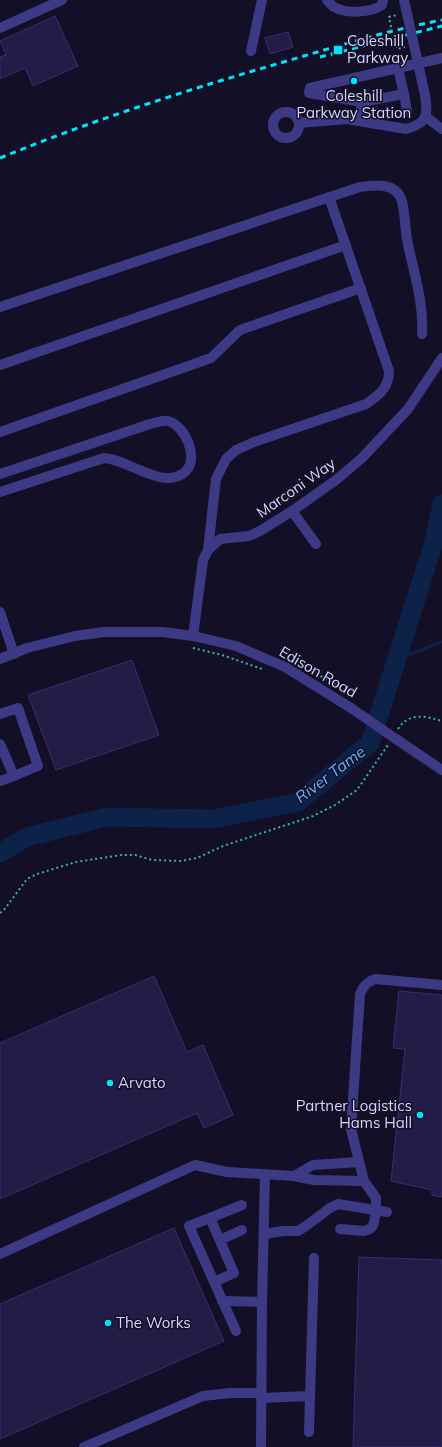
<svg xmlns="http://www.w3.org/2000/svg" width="442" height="1447" viewBox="0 0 442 1447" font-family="Mulish,sans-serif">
	<rect width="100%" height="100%" fill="#130f26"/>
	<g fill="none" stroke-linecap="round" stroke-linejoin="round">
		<polyline stroke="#0c2248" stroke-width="3" points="397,659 442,642"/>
		<polyline stroke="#0c2248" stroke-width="19" points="0,853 27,837 107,817 214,819 298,802 370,743 434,542 442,504"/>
	</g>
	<g fill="#241b47" stroke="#3b2d73">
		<polygon points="55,16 78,66 33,86 25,68 0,79 0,57 6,55 0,41"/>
		<polygon points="288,32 293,47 270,54 265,38"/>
		<polygon points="132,660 159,735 56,770 28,695"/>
		<polygon points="154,976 187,1052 203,1045 233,1115 204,1128 197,1113 0,1199 0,1043"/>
		<polygon points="399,991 442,995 442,1197 432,1195 432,1190 391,1181 405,1049 393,1048"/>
		<polygon points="174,1228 224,1341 0,1439 0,1304"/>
		<polygon points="359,1257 442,1260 442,1447 353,1447"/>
	</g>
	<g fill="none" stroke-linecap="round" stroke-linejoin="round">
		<g stroke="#2fb8b0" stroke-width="2" stroke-dasharray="2 3" stroke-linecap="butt">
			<polyline points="391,27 389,17 397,15"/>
			<polyline points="395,41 397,49 405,47"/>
			<polyline points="193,648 222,655 262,669"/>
			<polyline points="312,671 339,687"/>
			<path d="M398,729C409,712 425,716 442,721"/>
			<polyline points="0,913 4,910 27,879 37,874 76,862 121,855 135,855 152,860 181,861 197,858 223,846 313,816 335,805 357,790 388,745"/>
		</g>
		<g stroke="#3d3a85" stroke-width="10">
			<path d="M327,0C329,2 331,5 334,7C346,14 371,13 382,5L383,0"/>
			<polyline points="0,28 62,0"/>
			<polyline points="251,51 262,0"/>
			<polyline points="398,68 404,94 362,102 309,93 310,88 442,58"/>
			<polyline points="404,94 407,111"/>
			<circle cx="286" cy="125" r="13"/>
			<polyline points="426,117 442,129"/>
			<polyline points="360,121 362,102"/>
			<path d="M299,123L347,119L406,129C428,123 428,115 425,95"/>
			<path d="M0,307L360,187C376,185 396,182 402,201C405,214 405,226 407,239C413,271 424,301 422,334"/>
			<polyline points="0,365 346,245"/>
			<polyline points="0,432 211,358 240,330 361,288"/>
			<path d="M0,474L150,424C155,423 163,420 168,421C185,425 200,459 185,472C163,491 128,459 104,458L0,492"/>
			<polyline points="292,511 316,544"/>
			<path d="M208,550L216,479L226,459L236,450L254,442L366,404C379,395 389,388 389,371L329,197"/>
			<polyline points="0,612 14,654"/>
			<polyline points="193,636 203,560 208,550 220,539 249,536 260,531 292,511 336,480 362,458 408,409 442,358"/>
			<polyline points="0,659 27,648 75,636 104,632 163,632 193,636 236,646 285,667 351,708"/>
			<polyline points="0,714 18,708 38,766 14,776"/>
			<polyline points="396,739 442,770"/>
			<polyline points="0,744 14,776 0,781"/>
			<polyline points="294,1176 313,1165 359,1162"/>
			<polyline points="210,1218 242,1205"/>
			<path d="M340,1229L364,1231L368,1230L372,1227L374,1223L376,1211V1198L364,1181L351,1129L360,994C363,986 367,982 375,979L442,985"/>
			<polyline points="264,1234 283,1231 298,1231 306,1226 330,1208 338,1204 387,1212"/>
			<polyline points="220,1240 242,1230"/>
			<polyline points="0,1254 195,1165 227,1172 294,1176 314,1180 364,1181"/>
			<polyline points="214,1282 234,1273 210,1218 189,1226 236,1331"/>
			<polyline points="222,1301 262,1302"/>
			<polyline points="261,1398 310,1396"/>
			<polyline points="309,1432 314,1258"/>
			<polyline points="84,1447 203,1396 230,1393 261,1393"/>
			<polyline points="261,1447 262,1302 265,1175"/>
		</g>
		<g stroke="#00e5ff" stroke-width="3" stroke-dasharray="6 5" stroke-linecap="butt">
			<polyline points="320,57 442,26"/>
			<path d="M0,158C93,120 190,89 287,61C338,46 390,30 442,20"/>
		</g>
		<g stroke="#3d3a85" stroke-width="10">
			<polyline points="404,0 425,95"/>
			<polyline points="351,708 396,739"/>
		</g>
	</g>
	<g fill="#00e5ff" stroke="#130f26" stroke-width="1.5">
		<rect x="333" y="45" width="10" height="10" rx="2"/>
		<circle cx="354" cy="81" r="4"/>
		<circle cx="110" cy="1083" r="4"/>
		<circle cx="420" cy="1115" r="4"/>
		<circle cx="108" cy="1323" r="4"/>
	</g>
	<g text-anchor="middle" stroke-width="3" stroke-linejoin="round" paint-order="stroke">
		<g font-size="15" fill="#d9d4ff" stroke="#130f26" text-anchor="start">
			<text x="347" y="46">Coleshill<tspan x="347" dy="17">Parkway</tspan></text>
			<text x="354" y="101" text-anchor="middle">Coleshill<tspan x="354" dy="17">Parkway Station</tspan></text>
			<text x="118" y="1088">Arvato</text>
			<text x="412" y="1111" text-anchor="end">Partner Logistics<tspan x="412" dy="17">Hams Hall</tspan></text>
			<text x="116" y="1328">The Works</text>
		</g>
		<g font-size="15" fill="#d9d4ff" stroke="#130f26">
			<text transform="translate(296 488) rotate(-35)" y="5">Marconi Way</text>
			<text transform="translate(318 672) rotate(30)" y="5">Edison Road</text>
		</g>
		<g font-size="16" font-style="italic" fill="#62b6ff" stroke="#130f26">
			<text transform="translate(330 774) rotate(-37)" y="6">River Tame</text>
		</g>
	</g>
</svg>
